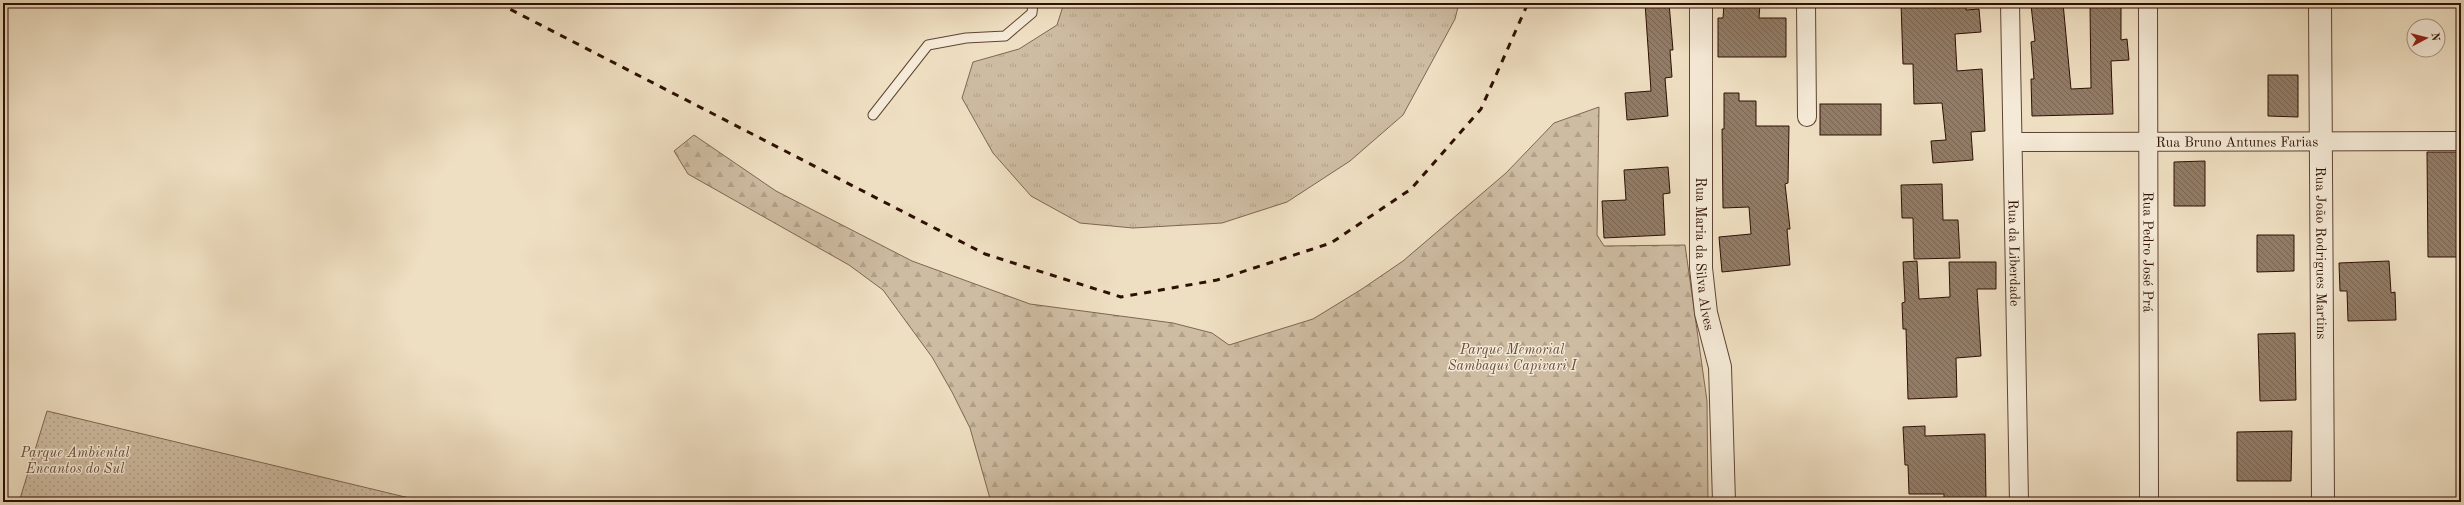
<svg xmlns="http://www.w3.org/2000/svg" width="2464" height="505" viewBox="0 0 2464 505" font-family="'Old Standard TT',serif">
	<defs>
		<pattern id="grass-tufts" width="24" height="20" patternUnits="userSpaceOnUse"><rect width="24" height="20" fill="#cebca2"/><path d="M3 7l-1-3M5 7V3M7 7l1-3M15 17l-1-3M17 17v-4M19 17l1-3" fill="none" stroke="#b1a18a"/></pattern>
		<pattern id="forest-firs" width="22" height="20" patternUnits="userSpaceOnUse"><rect width="22" height="20" fill="#cebca2"/><path d="M5 1l3.5 6h-7zM16 11l3.5 6h-7z" fill="#b1a18a"/></pattern>
		<pattern id="park-dots" width="8" height="8" patternUnits="userSpaceOnUse"><rect width="8" height="8" fill="#cebca2"/><path d="M2 2h.1M6 6h.1" fill="none" stroke="#b1a18a" stroke-width="1.8" stroke-linecap="round"/></pattern>
		<pattern id="building-back-hatch" width="6" height="6" patternUnits="userSpaceOnUse"><rect width="6" height="6" fill="#927c66"/><path d="M-1 5l2 2M0 0l6 6M5-1l2 2" fill="none" stroke="#786452"/></pattern>
	</defs>
	<rect width="100%" height="100%" fill="#efdfc2"/>
	<filter id="stains"><feTurbulence type="fractalNoise" baseFrequency=".005" numOctaves="4"/><feColorMatrix values="0 0 0 0 .2 0 0 0 0 .09 0 0 0 0 .02 0 0 0 .5 -.17"/></filter>
	<radialGradient id="worn" r=".72"><stop offset=".6" stop-color="#630" stop-opacity="0"/><stop offset="1" stop-color="#630" stop-opacity=".3"/></radialGradient>
	<polygon fill="url(#grass-tufts)" stroke="#7e6652" points="1064,3 1459,3 1455,19 1403,115 1350,161 1287,202 1222,223 1133,228 1080,223 1031,196 993,153 962,98 973,62 1019,49 1057,25"/>
	<polygon fill="url(#forest-firs)" stroke="#7e6652" points="1599,107 1597,235 1604,246 1685,245 1707,401 1708,502 991,502 970,428 952,392 932,357 883,290 849,265 688,174 674,151 694,135 776,191 912,261 1030,304 1173,323 1212,333 1229,345 1313,319 1362,289 1403,261 1506,173 1554,123"/>
	<polygon fill="url(#park-dots)" stroke="#7e6652" points="47,411 426,502 19,502"/>
	<g fill="url(#building-back-hatch)" stroke="#2e1003">
		<polygon points="1645,3 1669,3 1673,50 1670,50 1672,77 1665,78 1668,116 1627,120 1625,93 1651,91"/>
		<polygon points="1724,3 1760,3 1759,18 1786,18 1786,57 1718,57 1718,18 1723,18"/>
		<polygon points="1901,3 1966,3 1966,10 1979,9 1981,32 1955,34 1957,71 1982,69 1985,131 1971,132 1973,160 1933,163 1931,141 1946,140 1942,103 1914,104 1913,64 1903,64"/>
		<polygon points="2063,3 2071,89 2091,88 2090,4 2121,3 2121,40 2127,39 2129,60 2111,61 2113,114 2032,116 2031,79 2034,79 2031,42 2035,41 2031,5"/>
		<polygon points="2268,75 2298,75 2298,117 2268,116"/>
		<polygon points="1724,93 1739,93 1739,101 1756,101 1756,126 1789,126 1788,183 1785,184 1790,229 1787,229 1790,265 1722,272 1719,237 1751,234 1749,207 1723,208 1722,129 1724,129"/>
		<rect x="1820" y="104" width="61" height="31"/>
		<polygon points="2427,152 2461,152 2461,257 2428,257"/>
		<polygon points="2205,161 2205,206 2174,206 2174,162"/>
		<polygon points="1668,167 1670,193 1663,194 1665,235 1604,238 1602,201 1626,200 1624,170"/>
		<polygon points="1942,184 1943,220 1958,220 1960,258 1914,259 1913,218 1902,218 1901,185"/>
		<polygon points="2257,235 2294,235 2294,271 2257,272"/>
		<polygon points="1917,261 1919,299 1950,297 1949,262 1996,262 1996,289 1977,289 1981,356 1956,358 1957,397 1908,399 1906,329 1903,329 1902,303 1905,302 1903,262"/>
		<polygon points="2389,261 2391,293 2395,292 2396,320 2348,321 2347,291 2340,291 2339,263"/>
		<polygon points="2295,333 2296,400 2260,401 2258,334"/>
		<polygon points="1925,426 1925,436 1985,434 1986,500 1944,501 1944,494 1909,494 1908,465 1905,465 1903,427"/>
		<polygon points="2292,431 2291,481 2237,481 2237,432"/>
	</g>
	<g fill="none" stroke-linecap="round" stroke-linejoin="round">
		<g stroke="#5e4433" stroke-width="11">
			<polyline id="service" points="873,115 928,45 966,38 1005,36 1032,13 1033,3"/>
		</g>
		<g stroke="#5e4433" stroke-width="20">
			<g id="minor">
				<polyline points="1806,3 1807,117"/>
				<path id="s1" d="M2010,3L2019,502"/>
				<path id="s2" d="M2148,3L2149,502"/>
				<path id="s3" d="M2013,142L2461,141"/>
			</g>
		</g>
		<g stroke="#5e4433" stroke-width="24">
			<g id="tertiary">
				<path id="s4" d="M1701,3V268L1706,313L1720,367L1724,502"/>
				<path id="s5" d="M2320,3L2323,502"/>
			</g>
		</g>
		<use href="#service" stroke="#f5ead7" stroke-width="9"/>
		<use href="#minor" stroke="#f5ead7" stroke-width="18"/>
		<use href="#tertiary" stroke="#f5ead7" stroke-width="22"/>
		<polyline stroke="#2e1003" stroke-width="3" stroke-dasharray="7 7" stroke-linecap="butt" points="498,3 985,254 1121,297 1217,280 1331,243 1411,189 1481,109 1528,3"/>
	</g>
	<g text-anchor="middle" stroke-width="3" stroke-linejoin="round" paint-order="stroke">
		<g font-size="14" fill="#2e1003" stroke="#f5ead7">
			<text dy="5" stroke="none"><textPath href="#s3" startOffset="224">Rua Bruno Antunes Farias</textPath></text>
			<text dy="5" stroke="none"><textPath href="#s2" startOffset="249">Rua Pedro José Prá</textPath></text>
			<text dy="5" stroke="none"><textPath href="#s5" startOffset="250">Rua João Rodrigues Martins</textPath></text>
			<text dy="5" stroke="none"><textPath href="#s4" startOffset="251">Rua Maria da Silva Alves</textPath></text>
			<text dy="5" stroke="none"><textPath href="#s1" startOffset="250">Rua da Liberdade</textPath></text>
		</g>
		<g font-size="14" font-style="italic" fill="#664c3b" stroke="#f5ead7">
			<text x="1512" y="354">Parque Memorial<tspan x="1512" dy="16">Sambaqui Capivari I</tspan></text>
			<text x="75" y="457">Parque Ambiental<tspan x="75" dy="16">Encantos do Sul</tspan></text>
		</g>
	</g>
	<rect width="2464" height="505" fill="none" stroke="#efdfc2" stroke-width="16"/>
	<rect x="4" y="4" width="2456" height="497" fill="none" stroke="#2e1003" stroke-width="2"/>
	<rect x="8" y="8" width="2448" height="489" fill="none" stroke="#2e1003"/>
	<g transform="translate(2426 38) rotate(83)"><circle r="19" fill="#f5ead7" stroke="#a59382"/>
	<path d="M0-3L7 15L0 10L-7 15Z" fill="#8f2418"/>
	<text y="-6" font-size="11" font-weight="bold" text-anchor="middle" fill="#2e1003">N</text>
	</g>
	<rect width="100%" height="100%" filter="url(#stains)"/>
	<rect width="100%" height="100%" fill="url(#worn)"/>
</svg>
